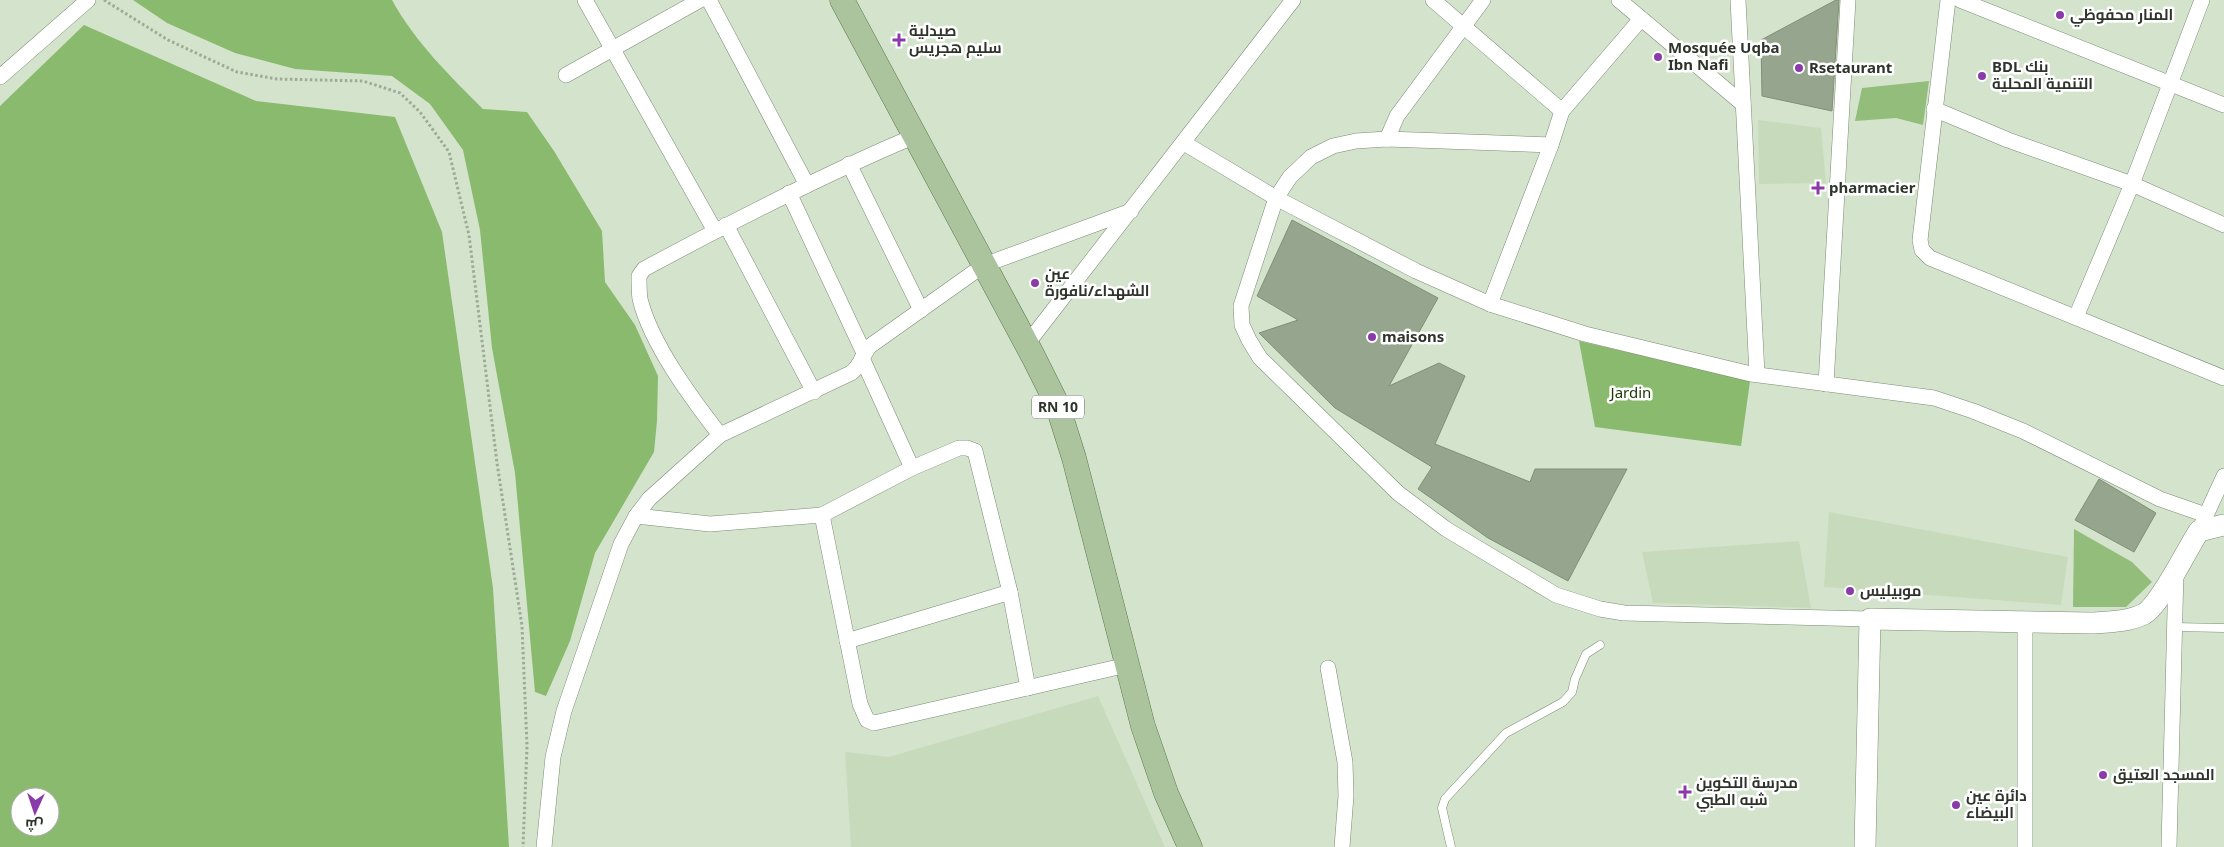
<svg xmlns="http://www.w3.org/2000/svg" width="2224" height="847" viewBox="0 0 2224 847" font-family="'Noto Sans',Cairo,sans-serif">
	<rect width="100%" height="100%" fill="#d4e4cc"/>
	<g fill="#c7dbbc">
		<polygon points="1758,120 1821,128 1826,183 1759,184"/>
		<polygon points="1829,512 2068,557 2061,605 1824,587"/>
		<polygon points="1799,541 1811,608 1653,603 1642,552"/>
		<polygon points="1098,696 1165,847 851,847 845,752 889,757"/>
	</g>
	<g fill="#93bd7b">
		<polygon points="1929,81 1923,125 1896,118 1855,121 1862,88"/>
		<polygon points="2074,529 2132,562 2152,582 2126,607 2073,607"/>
	</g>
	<g fill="#89ba6d" fill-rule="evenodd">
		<path d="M133,0H392C415,42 450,76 483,109L527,112L554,151L602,231L605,282L635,325L658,376L657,421L654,452L595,553L570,641L546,696L535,692L515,473L492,348L480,230L463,150L430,104L392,76L295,69L235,53L167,23Z"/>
		<path d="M84,25L256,101L395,117L442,232L493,588L509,847H0V106ZM20,797H50V827H20Z"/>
		<polygon points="1579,341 1691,367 1751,374 1741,446 1595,427"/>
	</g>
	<g fill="#96a58e" stroke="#808f78">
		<polygon points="1836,0 1839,0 1832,111 1762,96 1761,40"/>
		<polygon points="1292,220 1438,298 1389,386 1439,363 1465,376 1435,444 1530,482 1535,469 1627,469 1568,581 1488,538 1418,489 1432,467 1335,408 1259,333 1298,320 1257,296"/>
		<polygon points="2099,479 2156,513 2134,552 2075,520"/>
	</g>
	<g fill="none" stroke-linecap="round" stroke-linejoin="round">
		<g stroke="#7c8b75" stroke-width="9">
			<g id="lane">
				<polyline points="2174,627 2224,628"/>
				<polyline points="1451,847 1442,808 1445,799 1506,733 1563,702 1572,692 1575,679 1586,654 1600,645"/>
			</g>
		</g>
		<g stroke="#7c8b75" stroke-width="16">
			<g id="street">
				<polyline points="585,0 715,231"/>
				<polyline points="709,0 807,185"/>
				<polyline points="1433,0 1562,111 1551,145 1490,304"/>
				<polyline points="1619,0 1743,104"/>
				<polyline points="1738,0 1757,374"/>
				<polyline points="1948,0 1920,240 1922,250 1930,258 2224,378"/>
				<polyline points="1960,0 2224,105"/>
				<polyline points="566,75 700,0"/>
				<polyline points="0,77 88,0"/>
				<polyline points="1934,109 2008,140 2132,184 2224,225"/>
				<polyline points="1562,111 1641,19"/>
				<polyline points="1387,139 1397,116 1483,0"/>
				<polyline points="1184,143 1276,198 1416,271 1490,304 1585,334 1751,374 1934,398 1973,411 2023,431 2160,499 2206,515"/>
				<polyline points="1551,145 1387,139 1356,141 1333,146 1311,157 1290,177 1276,198 1241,306 1242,325 1249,340 1260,358 1398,493 1446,529 1556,595 1600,609 1624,613 1870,619"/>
				<polyline points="849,164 921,310"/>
				<polyline points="789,193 864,353"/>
				<polyline points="726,225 814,392"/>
				<polyline points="2076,317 2132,184 2202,0"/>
				<polyline points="1027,344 1293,0"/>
				<polyline points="862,358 912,468 959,448 967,448 975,451 1010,592 1028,688"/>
				<polyline points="1826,384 1848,0"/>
				<path d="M720,435C692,399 651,344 640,299C639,292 639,283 639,276L644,269C733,221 822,175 915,136"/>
				<polyline points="822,515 912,468"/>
				<polyline points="636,516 710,524 822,515 860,704 867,720 874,723 1127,665"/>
				<polyline points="2202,524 2224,476"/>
				<polyline points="2025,622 2025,847"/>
				<polyline points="847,641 1010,592"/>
				<polyline points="1328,668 1345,762 1346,796 1342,847"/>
				<path d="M544,847L553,757L564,711L621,544L636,516L649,499L720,435L851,373C861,366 862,355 870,346L984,265L1131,211"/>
				<polyline points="2169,847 2176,572"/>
			</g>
		</g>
		<g stroke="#7c8b75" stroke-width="22">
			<path id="secondary" d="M1865,847L1870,619L2091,623C2108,622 2128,622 2144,614C2161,604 2187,549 2199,531L2224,525"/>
		</g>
		<g stroke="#5c784c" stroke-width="25">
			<polyline id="primary" points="842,0 1033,356 1057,404 1074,458 1143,726 1166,793 1190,847"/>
		</g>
		<polyline stroke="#9daa97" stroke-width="3" stroke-dasharray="2.5 2.5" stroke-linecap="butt" points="104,0 168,40 237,72 277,79 363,81 400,93 420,112 449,152 469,235 497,463 522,626 527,746 523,847"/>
		<use href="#lane" stroke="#fff" stroke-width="8"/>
		<use href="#street" stroke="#fff" stroke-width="15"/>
		<use href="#secondary" stroke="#fff" stroke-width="21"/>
		<use href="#primary" stroke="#acc49e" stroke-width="24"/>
	</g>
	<g fill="#8a3aa9" stroke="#fff" stroke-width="2">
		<circle cx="2060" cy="15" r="5"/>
		<path d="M896.5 32.5h5v5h5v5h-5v5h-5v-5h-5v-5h5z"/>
		<circle cx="1658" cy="57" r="5"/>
		<circle cx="1799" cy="68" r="5"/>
		<circle cx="1982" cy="76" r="5"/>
		<path d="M1815.5 180.5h5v5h5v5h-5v5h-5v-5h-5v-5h5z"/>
		<circle cx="1035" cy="283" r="5"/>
		<circle cx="1372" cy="337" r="5"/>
		<circle cx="1850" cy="591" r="5"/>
		<circle cx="2103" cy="775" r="5"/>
		<path d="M1682.5 784.5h5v5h5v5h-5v5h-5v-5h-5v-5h5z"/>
		<circle cx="1956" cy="805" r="5"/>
	</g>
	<g text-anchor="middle" stroke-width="5" stroke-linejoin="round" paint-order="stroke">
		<rect fill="#fff" stroke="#6d716b" stroke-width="1" x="1032" y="395.5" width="52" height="23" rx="4"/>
		<g font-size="14" font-weight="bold" fill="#2e342b">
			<text x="1058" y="412">RN 10</text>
		</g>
		<g font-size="15" font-weight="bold" fill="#2e342b" stroke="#fff" text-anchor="start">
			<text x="2070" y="20">المنار محفوظي</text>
			<text x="909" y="36">صيدلية<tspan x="909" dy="17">سليم هجريس</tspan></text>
			<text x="1668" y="53">Mosquée Uqba<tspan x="1668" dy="17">Ibn Nafi</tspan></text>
			<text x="1992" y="72">BDL بنك<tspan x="1992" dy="17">التنمية المحلية</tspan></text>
			<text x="1809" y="73">Rsetaurant</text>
			<text x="1829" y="193">pharmacier</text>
			<text x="1045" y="279">عين<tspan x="1045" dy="17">الشهداء/نافورة</tspan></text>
			<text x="1382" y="342">maisons</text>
			<text x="1860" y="596">موبيليس</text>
			<text x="2113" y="780">المسجد العتيق</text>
			<text x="1696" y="788">مدرسة التكوين<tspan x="1696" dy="17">شبه الطبي</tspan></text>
			<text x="1966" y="801">دائرة عين<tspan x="1966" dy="17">البيضاء</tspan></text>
		</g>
		<g font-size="15" fill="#193700" stroke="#fff">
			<text x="1631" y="398">Jardin</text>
		</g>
	</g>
	<g transform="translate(35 812) rotate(183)"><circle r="24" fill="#ffffff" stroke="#abaeaa"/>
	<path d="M0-4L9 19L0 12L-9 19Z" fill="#8a3aa9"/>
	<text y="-8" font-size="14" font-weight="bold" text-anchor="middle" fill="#2e342b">ش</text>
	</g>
</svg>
